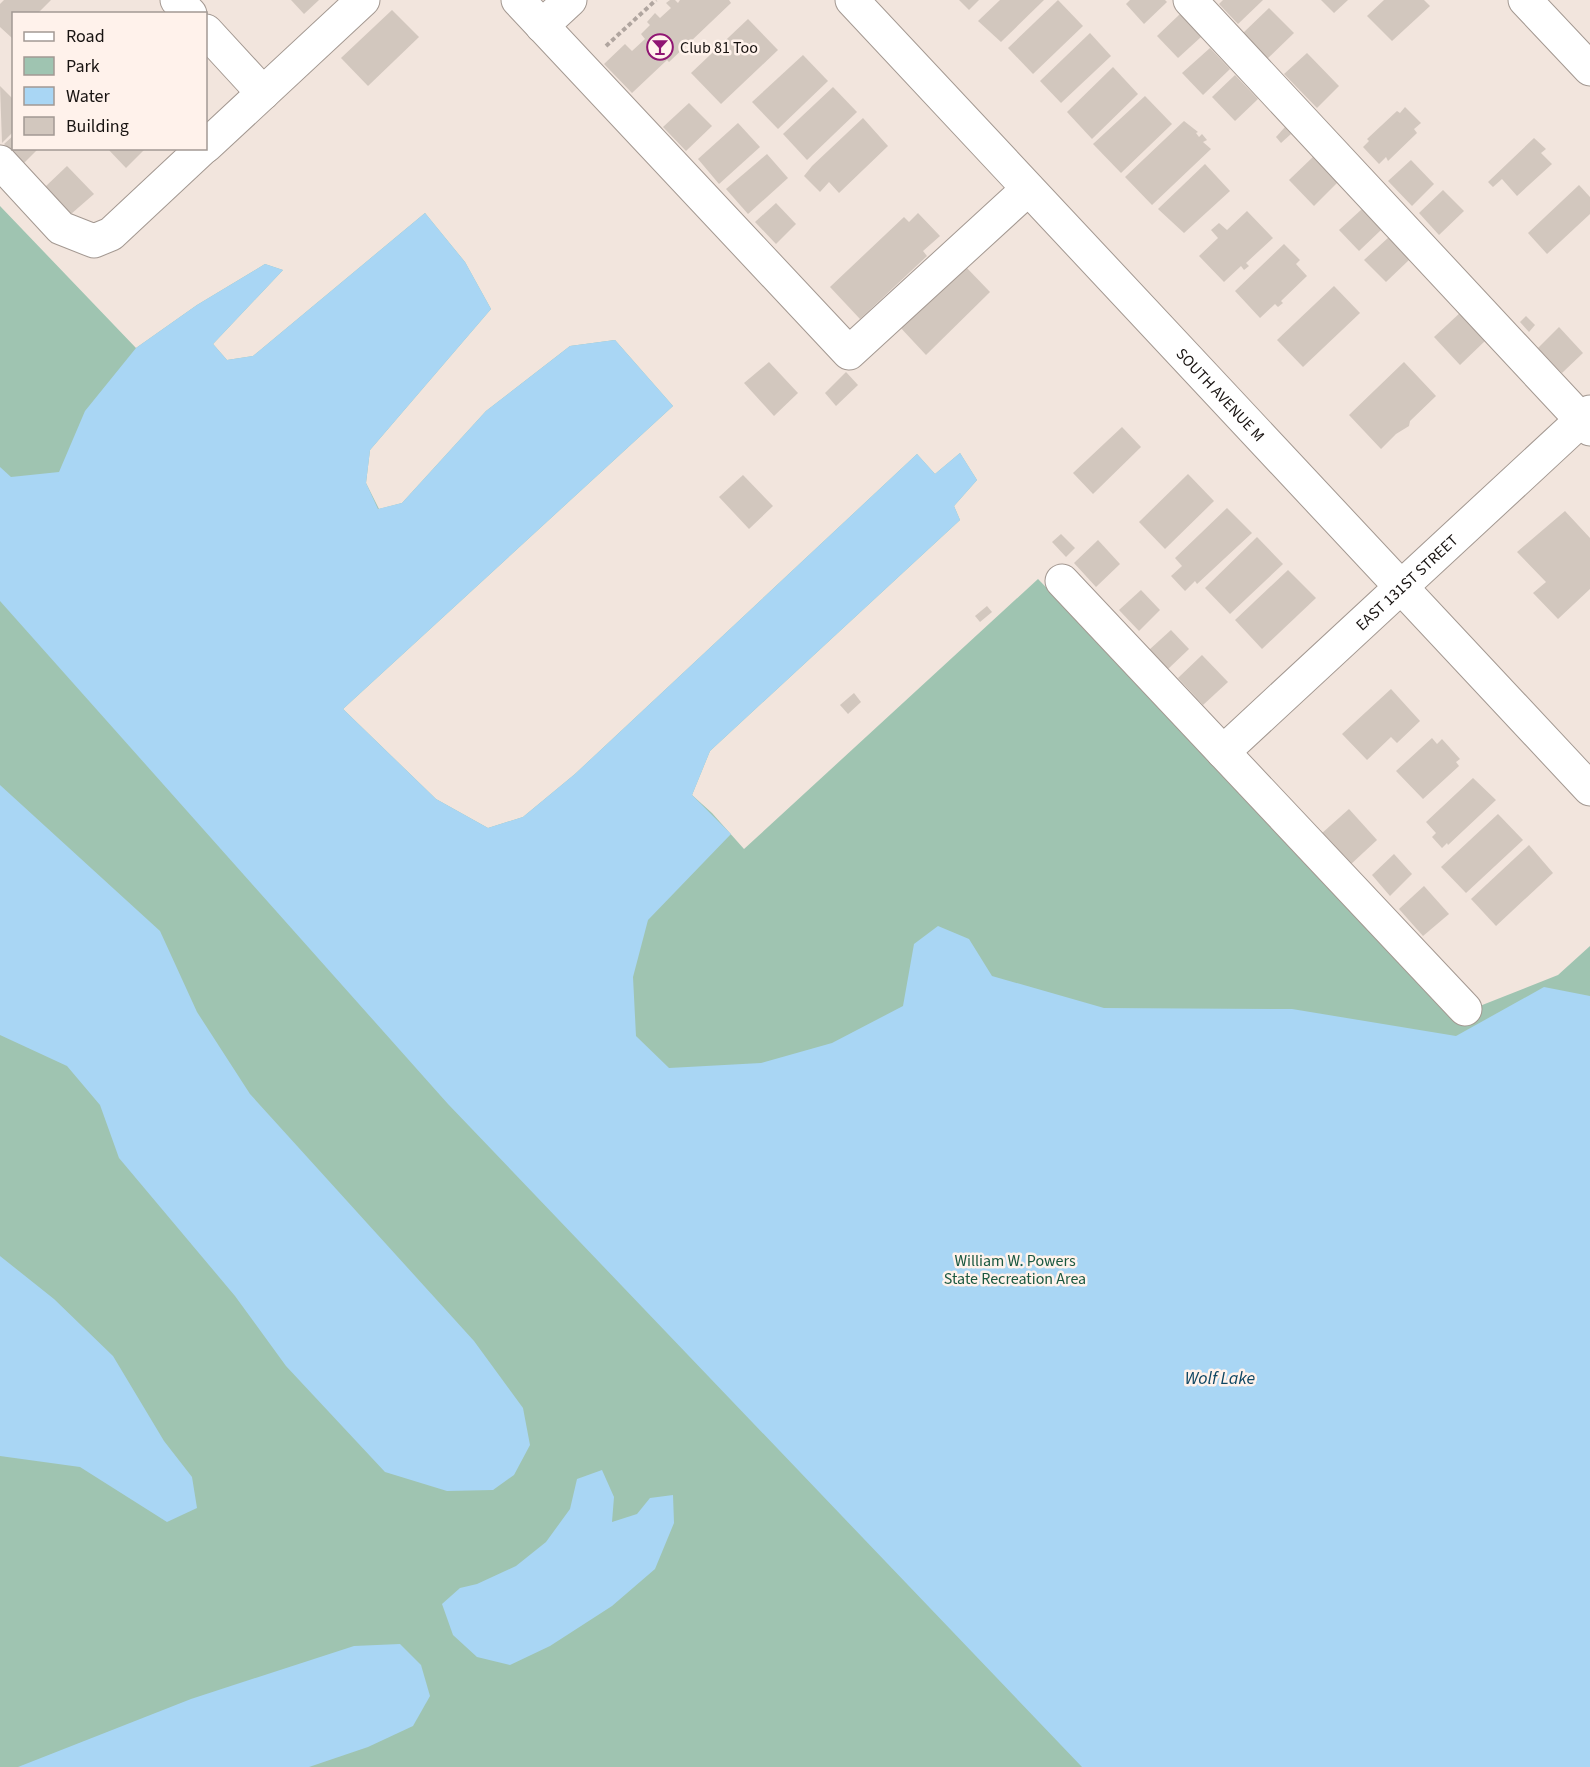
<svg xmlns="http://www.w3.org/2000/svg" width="1590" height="1767" viewBox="0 0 1590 1767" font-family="'Source Sans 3',sans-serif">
	<rect width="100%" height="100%" fill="#f2e5dd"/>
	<polygon fill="#9fc4b1" points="0,206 136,348 197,305 265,264 283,270 213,344 227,360 253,356 425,213 465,262 491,309 370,450 366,483 379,509 402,503 486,411 570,346 615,340 673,406 343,709 436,799 488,828 523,817 575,774 917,454 935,474 960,453 977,480 954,506 960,520 710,751 692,795 712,813 744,849 1038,579 1462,1013 1558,975 1590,946 1590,1767 0,1767"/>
	<g fill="#a9d6f4">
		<polygon points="425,213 465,262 491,309 370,450 366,483 378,509 402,503 486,411 570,346 615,340 673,406 343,709 436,799 488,828 523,817 575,774 917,454 935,474 960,453 977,480 954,506 960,520 710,751 692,795 731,834 648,920 633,977 636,1036 669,1068 761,1063 832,1043 903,1006 914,944 938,926 969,939 992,976 1104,1008 1292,1009 1456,1036 1544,987 1590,996 1590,1767 1082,1767 448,1104 0,601 0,467 11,477 59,472 85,411 136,348 197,305 265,264 283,270 213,344 227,360 253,356"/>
		<polygon points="0,785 160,931 197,1012 250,1094 474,1341 523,1408 530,1445 514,1475 493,1490 447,1491 385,1472 286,1366 235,1296 119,1158 100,1105 67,1066 0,1035"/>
		<polygon points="0,1256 54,1299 113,1356 164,1441 192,1477 197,1508 167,1522 80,1467 0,1456"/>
		<polygon points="602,1470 614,1497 612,1522 637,1514 650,1498 673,1495 674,1523 655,1569 612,1606 550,1646 510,1665 477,1657 453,1635 442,1604 460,1588 477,1584 516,1566 546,1542 570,1509 577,1479"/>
		<polygon points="400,1644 421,1665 430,1696 413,1726 368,1747 309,1767 18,1767 191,1699 354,1646"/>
	</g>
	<g fill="#d2c7be">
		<polygon points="4,0 51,0 37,14 14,14 12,38 0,27 0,4"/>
		<polygon points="291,0 319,0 304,14"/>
		<polygon points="670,0 675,0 678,3 680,0 729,0 731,3 669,62 667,60 632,93 604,64 625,44 632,51 645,39 641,34 650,25 647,22 655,13 660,18 671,8 666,3"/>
		<polygon points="959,0 979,0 969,10"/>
		<polygon points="1000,0 1044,0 1001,42 978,21"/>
		<polygon points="1058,0 1083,26 1033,74 1008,48"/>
		<polygon points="1130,0 1165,0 1167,2 1144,24 1126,4"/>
		<polygon points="1223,0 1263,0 1238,24 1219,4"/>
		<polygon points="1321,0 1348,0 1334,13"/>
		<polygon points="1384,0 1424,0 1430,6 1392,41 1367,16"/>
		<polygon points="1269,8 1294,33 1266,60 1242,34"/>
		<polygon points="392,10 419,37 368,86 341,58"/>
		<polygon points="1180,14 1201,37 1178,58 1157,36"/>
		<polygon points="748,19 778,50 721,104 691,73"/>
		<polygon points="1090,33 1111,56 1061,103 1040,81"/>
		<polygon points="1210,48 1230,69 1203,95 1182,73"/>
		<polygon points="1307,53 1339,86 1317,108 1284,74"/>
		<polygon points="803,55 828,81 778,129 752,102"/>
		<polygon points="1113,67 1138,94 1092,139 1067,112"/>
		<polygon points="1235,75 1258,99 1235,121 1212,97"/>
		<polygon points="0,86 14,100 14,131 2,143"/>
		<polygon points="833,87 857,112 807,160 783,134"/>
		<polygon points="1145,96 1172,124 1121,173 1093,144"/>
		<polygon points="689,103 712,126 686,151 663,127"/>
		<polygon points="1405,107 1421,123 1414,129 1417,133 1388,161 1386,157 1379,164 1363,147 1369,141 1367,139 1397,111 1400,113"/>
		<polygon points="863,118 888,146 839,193 829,182 820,192 804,176 812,166"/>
		<polygon points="1184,121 1198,132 1196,133 1199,137 1202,134 1207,140 1203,142 1211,149 1152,205 1125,177"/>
		<polygon points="738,123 760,147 719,184 698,159"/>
		<polygon points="1285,127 1291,134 1281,143 1276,137"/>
		<polygon points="14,135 14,148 39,148 23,164 4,144"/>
		<polygon points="1534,138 1546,149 1541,153 1552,164 1517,196 1502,179 1493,187 1488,182"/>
		<polygon points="107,148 146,148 126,168"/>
		<polygon points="767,154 788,178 748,214 726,189"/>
		<polygon points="1314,156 1338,182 1314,206 1289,180"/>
		<polygon points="1411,160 1434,184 1412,206 1388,181"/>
		<polygon points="1205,164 1230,191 1184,233 1158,209"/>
		<polygon points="67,166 94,194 71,214 45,187"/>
		<polygon points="1579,185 1590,197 1590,214 1547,254 1528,233"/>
		<polygon points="1443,190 1464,211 1439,235 1419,213"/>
		<polygon points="776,203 796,224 776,244 755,222"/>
		<polygon points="1362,209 1382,229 1359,251 1339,230"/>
		<polygon points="1247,211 1273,238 1246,263 1249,266 1244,270 1241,266 1224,282 1199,256 1218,238 1211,230 1219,223 1227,230"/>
		<polygon points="918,213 940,236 923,251 927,256 860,319 830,287 904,217 909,222"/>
		<polygon points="1389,237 1410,259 1386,282 1364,260"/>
		<polygon points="1284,244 1300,260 1296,264 1307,276 1281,301 1283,303 1278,307 1275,304 1260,318 1235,291"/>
		<polygon points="964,265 990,292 926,355 899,326"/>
		<polygon points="1334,286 1360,313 1303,367 1277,340"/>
		<polygon points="1461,312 1486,340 1460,365 1434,337"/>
		<polygon points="1526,316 1535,325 1529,332 1520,322"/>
		<polygon points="1559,327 1583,353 1562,373 1538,348"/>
		<polygon points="769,362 798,393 774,416 744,383"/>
		<polygon points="1404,362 1436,396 1410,421 1409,426 1396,434 1381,449 1349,415"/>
		<polygon points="846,372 858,385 836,406 825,393"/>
		<polygon points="1122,427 1141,447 1093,494 1073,473"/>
		<polygon points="1188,474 1214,501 1165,549 1139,522"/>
		<polygon points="743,475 773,506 749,529 719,497"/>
		<polygon points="1227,508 1252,533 1197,584 1195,581 1185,591 1171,576 1182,566 1175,558"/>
		<polygon points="1565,511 1590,538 1590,589 1558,619 1533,593 1546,582 1517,552"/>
		<polygon points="1061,534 1075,548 1066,557 1052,542"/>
		<polygon points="1257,537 1283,564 1230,614 1205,588"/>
		<polygon points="1098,540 1120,564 1096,587 1074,563"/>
		<polygon points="1288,570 1316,598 1262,649 1235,620"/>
		<polygon points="1141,590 1160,610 1139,631 1119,610"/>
		<polygon points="987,606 992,612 980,622 975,616"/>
		<polygon points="1171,630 1189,649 1168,669 1149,650"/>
		<polygon points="1202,655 1228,682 1203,705 1178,678"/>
		<polygon points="1391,689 1420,721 1397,743 1391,737 1367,760 1342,734"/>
		<polygon points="854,693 861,702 848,714 840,705"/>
		<polygon points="1432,738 1437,744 1442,739 1460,759 1456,762 1459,766 1423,799 1396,771"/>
		<polygon points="1473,778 1496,800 1448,845 1447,843 1442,848 1432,837 1436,833 1426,822"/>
		<polygon points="1349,809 1377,840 1350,865 1321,834"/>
		<polygon points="1498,814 1523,840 1466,893 1441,867"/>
		<polygon points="1529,845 1553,873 1496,926 1471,899"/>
		<polygon points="1394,854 1412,874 1390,896 1372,875"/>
		<polygon points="1424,886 1449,914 1423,936 1399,909"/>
	</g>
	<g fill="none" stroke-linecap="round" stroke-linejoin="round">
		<g stroke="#a39891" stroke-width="35">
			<g id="minor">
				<polyline points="177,0 190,14"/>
				<polyline points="518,0 849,353 1028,189"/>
				<path id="s1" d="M852,0L1590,789"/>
				<polyline points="1190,0 1590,429"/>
				<polyline points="1525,0 1590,69"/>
				<polyline points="542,26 570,0"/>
				<polyline points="206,31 263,93"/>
				<polyline points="206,146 363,0"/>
				<polyline points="0,162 61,228 94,241 111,234 203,148"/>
				<polyline points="1062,581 1465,1009"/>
				<path id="s2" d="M1223,752L1590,412"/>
			</g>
		</g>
		<polyline stroke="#b0a59f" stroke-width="4" stroke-dasharray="4.5 3" stroke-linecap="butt" points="606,46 656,0"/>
		<use href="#minor" stroke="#fff" stroke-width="33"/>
	</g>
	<defs>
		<g id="bar-ring" transform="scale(1.35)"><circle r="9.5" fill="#fff2eb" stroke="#901673" stroke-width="1.5"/><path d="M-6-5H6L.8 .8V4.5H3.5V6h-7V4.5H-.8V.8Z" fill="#901673"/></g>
	</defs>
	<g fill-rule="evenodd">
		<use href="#bar-ring" x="660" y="47"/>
	</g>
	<g text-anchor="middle" stroke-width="5" stroke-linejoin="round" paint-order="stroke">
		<g font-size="16" fill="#181311" stroke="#fff2eb" text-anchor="start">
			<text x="680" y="53">Club 81 Too</text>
		</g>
		<g font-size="16" fill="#181311" stroke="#fff2eb">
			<text dy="6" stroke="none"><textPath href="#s1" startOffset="540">SOUTH AVENUE M</textPath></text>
			<text dy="6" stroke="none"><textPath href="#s2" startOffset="250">EAST 131ST STREET</textPath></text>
		</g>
		<g font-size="16" fill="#1a5840" stroke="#fff2eb">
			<text x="1015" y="1266">William W. Powers<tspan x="1015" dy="18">State Recreation Area</tspan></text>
		</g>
		<g font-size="18" font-style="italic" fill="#0e4663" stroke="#fff2eb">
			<text x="1220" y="1384">Wolf Lake</text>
		</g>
	</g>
	<rect x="12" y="12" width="195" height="138" fill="#fff2eb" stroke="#a39994" stroke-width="1.5"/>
	<rect x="24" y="32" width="30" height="9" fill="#ffffff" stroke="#a39994" stroke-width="1.5"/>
	<text x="66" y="42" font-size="18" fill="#181311">Road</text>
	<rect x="24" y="57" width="30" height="18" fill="#9fc4b1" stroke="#a39994" stroke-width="1.5"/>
	<text x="66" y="72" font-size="18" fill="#181311">Park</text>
	<rect x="24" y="87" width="30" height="18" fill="#a9d6f4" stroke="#a39994" stroke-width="1.5"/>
	<text x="66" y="102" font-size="18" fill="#181311">Water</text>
	<rect x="24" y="117" width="30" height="18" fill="#d2c7be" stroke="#a39994" stroke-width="1.5"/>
	<text x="66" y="132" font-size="18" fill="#181311">Building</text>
</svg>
